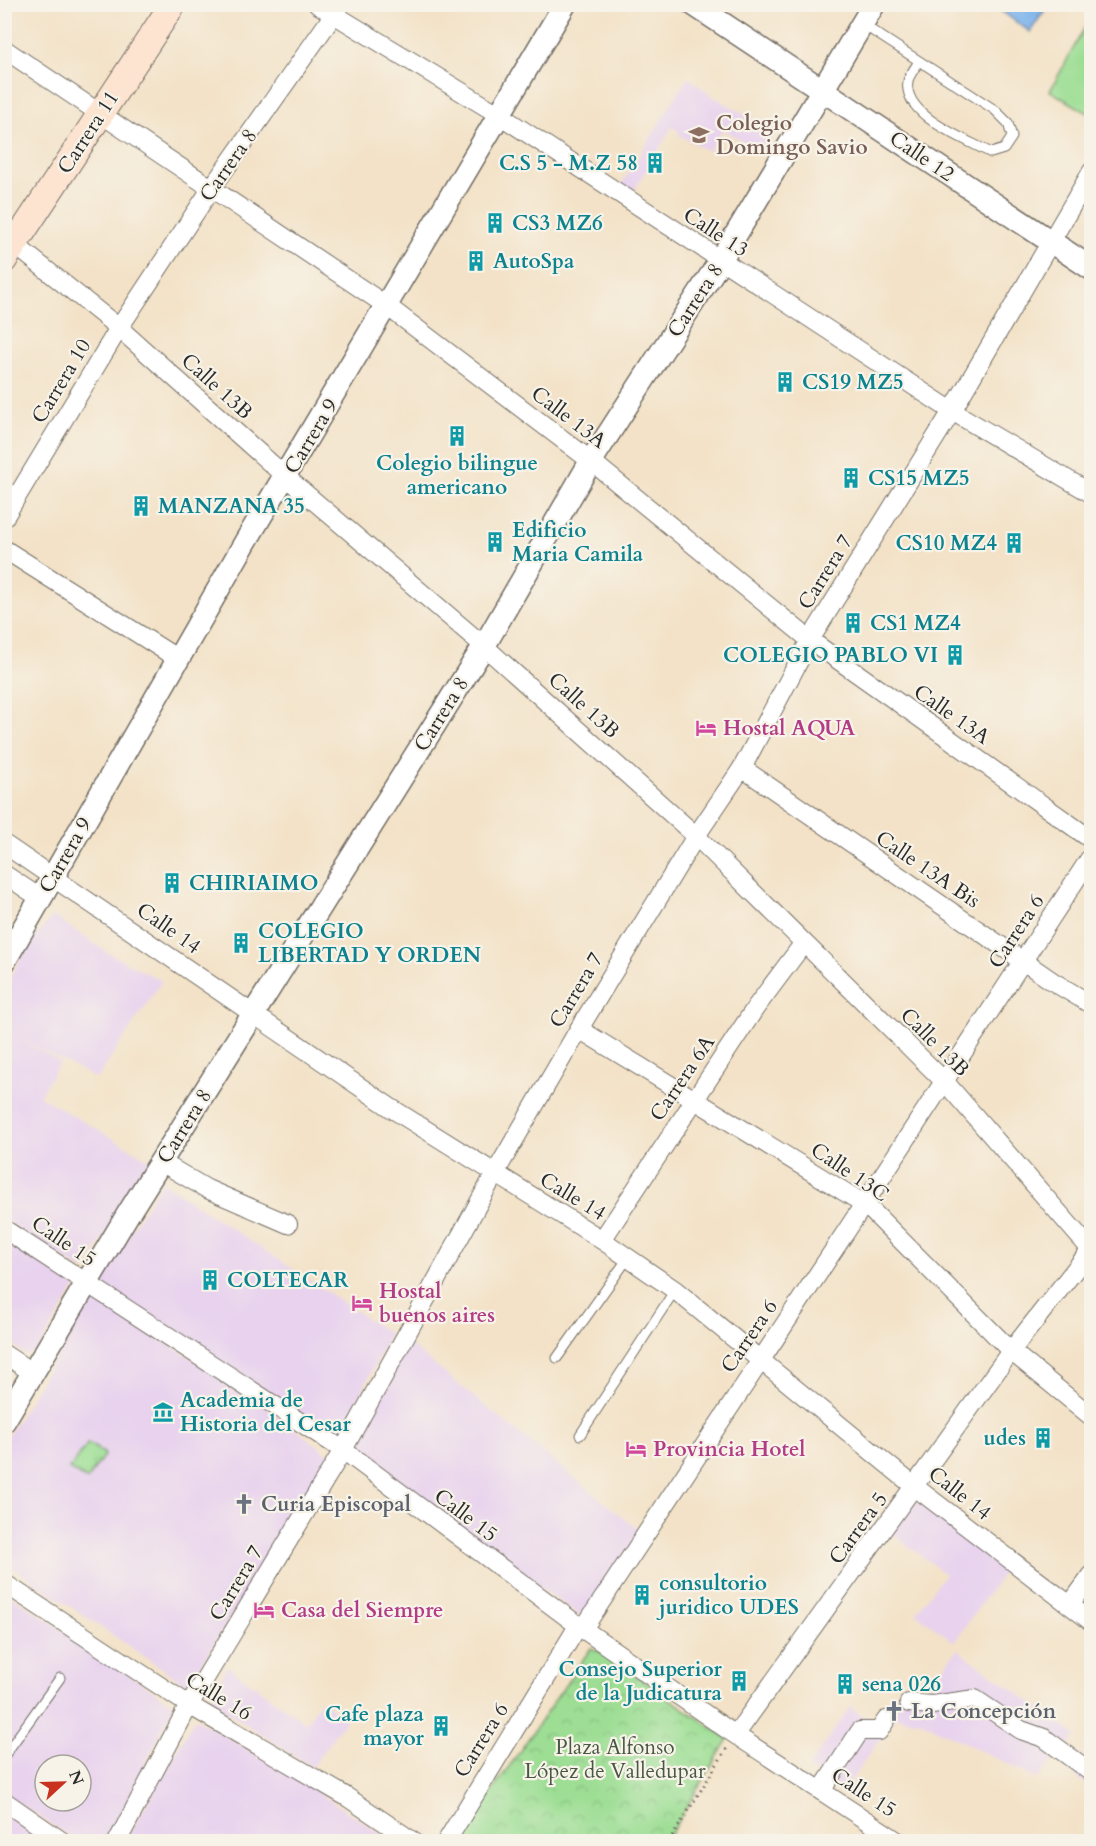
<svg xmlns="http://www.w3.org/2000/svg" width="1096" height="1846" viewBox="0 0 1096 1846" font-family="Cardo,serif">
	<defs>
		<pattern id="grass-tufts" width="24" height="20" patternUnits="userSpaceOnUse" patternTransform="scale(1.5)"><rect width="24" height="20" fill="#9dde94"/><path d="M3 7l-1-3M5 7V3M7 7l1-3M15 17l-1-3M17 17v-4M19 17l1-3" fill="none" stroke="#87bf80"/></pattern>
		<pattern id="park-crowns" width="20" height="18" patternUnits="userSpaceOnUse" patternTransform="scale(1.5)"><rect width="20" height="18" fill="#9dde94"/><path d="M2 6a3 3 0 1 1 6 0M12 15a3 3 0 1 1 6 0" fill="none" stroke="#87bf80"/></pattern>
		<pattern id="water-ripples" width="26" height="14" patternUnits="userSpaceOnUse" patternTransform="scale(1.5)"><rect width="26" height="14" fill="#7db3ec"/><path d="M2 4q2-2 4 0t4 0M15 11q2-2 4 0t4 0" fill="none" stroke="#6792bf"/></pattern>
	</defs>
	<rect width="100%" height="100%" fill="#f7f3e8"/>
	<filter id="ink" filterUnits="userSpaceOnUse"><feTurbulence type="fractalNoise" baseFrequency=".0167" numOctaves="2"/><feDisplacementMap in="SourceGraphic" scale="12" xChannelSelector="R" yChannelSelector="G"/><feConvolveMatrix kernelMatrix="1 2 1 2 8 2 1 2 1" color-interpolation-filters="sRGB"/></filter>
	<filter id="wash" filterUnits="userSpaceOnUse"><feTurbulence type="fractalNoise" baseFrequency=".008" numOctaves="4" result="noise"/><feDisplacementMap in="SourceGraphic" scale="24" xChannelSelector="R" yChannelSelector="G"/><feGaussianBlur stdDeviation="1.35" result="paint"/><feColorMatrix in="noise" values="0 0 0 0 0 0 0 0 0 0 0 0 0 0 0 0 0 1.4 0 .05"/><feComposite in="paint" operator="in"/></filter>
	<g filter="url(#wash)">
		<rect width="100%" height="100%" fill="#f3e2c7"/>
		<g fill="#e8d2ee" fill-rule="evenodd">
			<polygon points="688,77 712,96 773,130 760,152 723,129 708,151 679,135 680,132 672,127 633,192 621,185"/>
			<polygon points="53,916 108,953 162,981 97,1079 13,1035 60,1062 39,1096 152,1161 83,1271 5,1220 5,987 27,947"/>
			<polygon points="162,1182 390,1334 339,1438 97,1283"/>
			<polygon points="4,1237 79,1282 37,1351 26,1355 5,1339"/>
			<polygon points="93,1295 264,1405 330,1455 188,1686 5,1562 5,1441"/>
			<polygon points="407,1343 641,1532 582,1617 346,1449"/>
			<polygon points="918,1501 1008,1566 954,1642 916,1613 945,1574 892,1533 914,1503"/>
			<path d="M5,1591L171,1703L173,1707L108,1841H76L5,1794ZM45,1765H81V1801H45Z"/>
			<polygon points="957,1649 1076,1735 1068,1747 1091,1764 1091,1788 1054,1759 1037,1779 921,1721 896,1717 843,1791 808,1768 850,1707 876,1725 908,1680 926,1691"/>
			<polygon points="227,1666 306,1723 321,1700 346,1719 312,1767 209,1700"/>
			<polygon points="195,1718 288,1773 392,1841 125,1842"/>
			<polygon points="4,1811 53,1841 5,1841"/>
		</g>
		<polygon fill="url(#grass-tufts)" stroke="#648460" stroke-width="1.5" points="88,1443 105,1454 87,1480 69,1469"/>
		<polygon fill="url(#park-crowns)" stroke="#648460" stroke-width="1.5" points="591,1648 603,1653 728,1739 666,1841 457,1842"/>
		<polygon fill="#9dde94" stroke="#648460" stroke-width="1.5" points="1091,16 1092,115 1091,115 1050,91"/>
		<polygon fill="url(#water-ripples)" stroke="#546f8c" stroke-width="1.5" points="1044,5 1047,7 1030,32 993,5"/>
	</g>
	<g filter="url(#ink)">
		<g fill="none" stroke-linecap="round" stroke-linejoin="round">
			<g stroke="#716b62" stroke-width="11">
				<g id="service">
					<path d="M862,24L995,110L1008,123L1012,137L1004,149L991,153C966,139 902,116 908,81C909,75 916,67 919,61"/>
					<polyline points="557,1358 628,1258"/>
					<polyline points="580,1435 675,1290"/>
					<polyline points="4,1756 60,1678"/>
				</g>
			</g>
			<g stroke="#716b62" stroke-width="20">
				<g id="minor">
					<polyline points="317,4 498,114 952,411 1092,494"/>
					<polyline points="4,49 387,306 591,461 810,640 1092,840"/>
					<polyline points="4,236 119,328 286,477 484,646 696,836 945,1082 1092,1251"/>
					<polyline points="4,518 119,328 211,189 341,4"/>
					<polyline points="4,549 178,659"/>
					<polyline points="742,768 1052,981 1092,1005"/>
					<polyline points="4,844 391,1108 602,1240 675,1290 915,1487 1092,1622"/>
					<polyline points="4,874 40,898"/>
					<polyline points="579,1029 866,1205 1011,1351 1092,1417"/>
					<polyline points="161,1162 207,1189 288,1224"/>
					<polyline points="4,1229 343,1450 583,1629 728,1730 899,1842"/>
					<polyline points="602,1240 756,1007 803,944"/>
					<polyline points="4,1354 33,1373"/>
					<polyline points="4,1583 189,1705 347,1797 414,1842"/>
					<polyline points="1070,1605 1092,1575"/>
					<polyline points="909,1703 932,1705 975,1699 1021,1730 1044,1738 1092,1773"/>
					<polyline points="736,1734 1011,1351 1092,1248"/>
					<polyline points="821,1791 860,1731 879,1731 886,1720"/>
					<polyline points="4,1801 63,1842"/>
					<polyline points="117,1842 189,1705 343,1450 494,1175 579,1029 696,836 742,768 810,640 952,411 1092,171"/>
					<path d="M446,1842L575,1631L583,1629C754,1372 924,1114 1092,855"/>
				</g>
			</g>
			<g stroke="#716b62" stroke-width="25">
				<g id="tertiary">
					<polyline points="693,4 1092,269"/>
					<polyline points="4,962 246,541 565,4"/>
					<polyline points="4,1421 128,1214 484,646 591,461 720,261 874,4"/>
				</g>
			</g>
			<g stroke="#716b62" stroke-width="28">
				<polyline id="secondary" points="4,260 173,4"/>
			</g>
			<polyline stroke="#716b62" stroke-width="3" stroke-dasharray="1.5 4.5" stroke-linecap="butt" points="669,1842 727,1748"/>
			<use href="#service" stroke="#fff" stroke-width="9"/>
			<use href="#minor" stroke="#fff" stroke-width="18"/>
			<use href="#tertiary" stroke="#fff" stroke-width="22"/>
			<use href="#secondary" stroke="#fde4d1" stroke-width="26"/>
		</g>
	</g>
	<defs>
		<g id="school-bare" transform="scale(1.62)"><path d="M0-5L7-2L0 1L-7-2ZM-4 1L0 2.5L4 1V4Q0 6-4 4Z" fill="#8d6e63" stroke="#f7f3e8" stroke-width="2.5" paint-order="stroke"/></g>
		<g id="building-bare" transform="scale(1.62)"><path d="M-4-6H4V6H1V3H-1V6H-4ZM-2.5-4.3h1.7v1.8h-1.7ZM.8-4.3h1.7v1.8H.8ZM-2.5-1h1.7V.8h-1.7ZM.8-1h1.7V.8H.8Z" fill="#0f9aa8" stroke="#f7f3e8" stroke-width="2.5" paint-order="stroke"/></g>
		<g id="hotel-bare" transform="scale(1.62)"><path d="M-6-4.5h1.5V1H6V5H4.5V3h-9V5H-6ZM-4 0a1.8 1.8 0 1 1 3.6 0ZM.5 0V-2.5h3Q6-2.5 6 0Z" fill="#d1479c" stroke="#f7f3e8" stroke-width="2.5" paint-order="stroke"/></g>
		<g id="museum-bare" transform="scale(1.62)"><path d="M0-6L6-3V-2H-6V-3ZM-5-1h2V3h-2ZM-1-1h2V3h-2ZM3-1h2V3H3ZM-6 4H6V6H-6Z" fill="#0f9aa8" stroke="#f7f3e8" stroke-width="2.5" paint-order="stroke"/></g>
		<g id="church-bare" transform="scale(1.62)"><path d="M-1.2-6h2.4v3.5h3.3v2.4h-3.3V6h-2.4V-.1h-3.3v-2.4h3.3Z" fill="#6b7280" stroke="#f7f3e8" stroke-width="2.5" paint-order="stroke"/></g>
	</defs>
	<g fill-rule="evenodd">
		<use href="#school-bare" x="699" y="135"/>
		<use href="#building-bare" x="655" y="163"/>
		<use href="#building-bare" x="495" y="223"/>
		<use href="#building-bare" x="476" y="261"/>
		<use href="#building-bare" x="785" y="382"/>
		<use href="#building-bare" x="457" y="436"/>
		<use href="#building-bare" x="851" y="478"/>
		<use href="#building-bare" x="141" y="506"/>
		<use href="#building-bare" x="495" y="542"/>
		<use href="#building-bare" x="1014" y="543"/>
		<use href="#building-bare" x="853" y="623"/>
		<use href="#building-bare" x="955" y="655"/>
		<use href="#hotel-bare" x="706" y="728"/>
		<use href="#building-bare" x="172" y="883"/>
		<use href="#building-bare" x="241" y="943"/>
		<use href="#building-bare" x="210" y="1280"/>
		<use href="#hotel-bare" x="362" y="1303"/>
		<use href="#museum-bare" x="163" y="1412"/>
		<use href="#building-bare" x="1043" y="1438"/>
		<use href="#hotel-bare" x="636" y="1449"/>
		<use href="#church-bare" x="244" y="1504"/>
		<use href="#building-bare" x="642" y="1595"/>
		<use href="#hotel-bare" x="264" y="1610"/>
		<use href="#building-bare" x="739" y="1681"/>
		<use href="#building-bare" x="845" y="1684"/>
		<use href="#church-bare" x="894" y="1711"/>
		<use href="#building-bare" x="441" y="1726"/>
	</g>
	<g text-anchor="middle" stroke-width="4.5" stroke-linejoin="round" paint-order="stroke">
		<g font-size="21" font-weight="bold" fill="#785e54" stroke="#f7f3e8" text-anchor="start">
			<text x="716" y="130">Colegio<tspan x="716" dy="24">Domingo Savio</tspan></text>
		</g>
		<g font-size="21" fill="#2b2b2b" stroke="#f7f3e8">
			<text transform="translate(88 132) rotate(-57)" y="7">Carrera 11</text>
			<text transform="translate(922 156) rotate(34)" y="7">Calle 12</text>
			<text transform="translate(228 165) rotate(-55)" y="7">Carrera 8</text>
			<text transform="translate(716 232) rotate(33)" y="7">Calle 13</text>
			<text transform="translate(695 300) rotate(-57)" y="7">Carrera 8</text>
			<text transform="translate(61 381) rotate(-59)" y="7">Carrera 10</text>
			<text transform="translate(217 386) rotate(42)" y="7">Calle 13B</text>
			<text transform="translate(569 417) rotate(37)" y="7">Calle 13A</text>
			<text transform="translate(311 436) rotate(-59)" y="7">Carrera 9</text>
			<text transform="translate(825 572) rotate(-58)" y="7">Carrera 7</text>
			<text transform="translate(584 705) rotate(42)" y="7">Calle 13B</text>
			<text transform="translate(441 714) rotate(-58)" y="7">Carrera 8</text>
			<text transform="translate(952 714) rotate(35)" y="7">Calle 13A</text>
			<text transform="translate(65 855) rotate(-60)" y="7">Carrera 9</text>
			<text transform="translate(928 869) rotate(34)" y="7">Calle 13A Bis</text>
			<text transform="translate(169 928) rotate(35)" y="7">Calle 14</text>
			<text transform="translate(1016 931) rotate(-57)" y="7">Carrera 6</text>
			<text transform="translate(576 990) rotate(-59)" y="7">Carrera 7</text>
			<text transform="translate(935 1042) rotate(45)" y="7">Calle 13B</text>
			<text transform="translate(682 1078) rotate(-56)" y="7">Carrera 6A</text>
			<text transform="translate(184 1126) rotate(-58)" y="7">Carrera 8</text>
			<text transform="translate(850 1172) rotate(34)" y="7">Calle 13C</text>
			<text transform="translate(573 1196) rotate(31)" y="7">Calle 14</text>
			<text transform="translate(64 1241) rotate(34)" y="7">Calle 15</text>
			<text transform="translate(749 1336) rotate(-56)" y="7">Carrera 6</text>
			<text transform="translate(960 1493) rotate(38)" y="7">Calle 14</text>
			<text transform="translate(466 1515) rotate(37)" y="7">Calle 15</text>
			<text transform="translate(858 1528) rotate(-54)" y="7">Carrera 5</text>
			<text transform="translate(236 1583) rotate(-59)" y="7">Carrera 7</text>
			<text transform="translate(219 1696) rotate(31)" y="7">Calle 16</text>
			<text transform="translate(481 1740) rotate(-58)" y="7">Carrera 6</text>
			<text transform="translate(864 1792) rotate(33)" y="7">Calle 15</text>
		</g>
		<g font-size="21" font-weight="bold" fill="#0d838f" stroke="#f7f3e8" text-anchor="start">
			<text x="638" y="170" text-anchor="end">C.S 5 - M.Z 58</text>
			<text x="512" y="230">CS3 MZ6</text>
			<text x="493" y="268">AutoSpa</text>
			<text x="802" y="389">CS19 MZ5</text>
			<text x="457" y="470" text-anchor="middle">Colegio bilingue<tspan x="457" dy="24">americano</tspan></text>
			<text x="868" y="485">CS15 MZ5</text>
			<text x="158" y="513">MANZANA 35</text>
			<text x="512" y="537">Edificio<tspan x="512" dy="24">Maria Camila</tspan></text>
			<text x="997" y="550" text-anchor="end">CS10 MZ4</text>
			<text x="870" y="630">CS1 MZ4</text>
			<text x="938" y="662" text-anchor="end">COLEGIO PABLO VI</text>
			<text x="189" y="890">CHIRIAIMO</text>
			<text x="258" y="938">COLEGIO<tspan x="258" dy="24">LIBERTAD Y ORDEN</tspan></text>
			<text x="227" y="1287">COLTECAR</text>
			<text x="180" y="1407">Academia de<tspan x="180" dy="24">Historia del Cesar</tspan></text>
			<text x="1026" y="1445" text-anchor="end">udes</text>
			<text x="659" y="1590">consultorio<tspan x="659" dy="24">juridico UDES</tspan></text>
			<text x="722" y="1676" text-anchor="end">Consejo Superior<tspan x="722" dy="24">de la Judicatura</tspan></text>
			<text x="862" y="1691">sena 026</text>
			<text x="424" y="1721" text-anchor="end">Cafe plaza<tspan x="424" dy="24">mayor</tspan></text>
		</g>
		<g font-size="21" font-weight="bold" fill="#b23c85" stroke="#f7f3e8" text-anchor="start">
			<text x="723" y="735">Hostal AQUA</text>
			<text x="379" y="1298">Hostal<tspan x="379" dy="24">buenos aires</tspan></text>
			<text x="653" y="1456">Provincia Hotel</text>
			<text x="281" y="1617">Casa del Siempre</text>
		</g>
		<g font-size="21" font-weight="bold" fill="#5b616d" stroke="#f7f3e8" text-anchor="start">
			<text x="261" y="1511">Curia Episcopal</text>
			<text x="911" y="1718">La Concepción</text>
		</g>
		<g font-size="21" fill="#485845" stroke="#f7f3e8">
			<text x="615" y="1754">Plaza Alfonso<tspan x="615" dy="24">López de Valledupar</tspan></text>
		</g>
	</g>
	<rect width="1096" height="1846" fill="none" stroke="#f7f3e8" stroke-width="24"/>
	<g transform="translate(63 1783) rotate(68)"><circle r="28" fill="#f7f3e8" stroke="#a5a39c" stroke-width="1.5"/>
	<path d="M0-4.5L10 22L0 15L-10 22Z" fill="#c8321e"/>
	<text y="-9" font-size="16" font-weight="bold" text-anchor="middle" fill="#2b2b2b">N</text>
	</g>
</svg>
